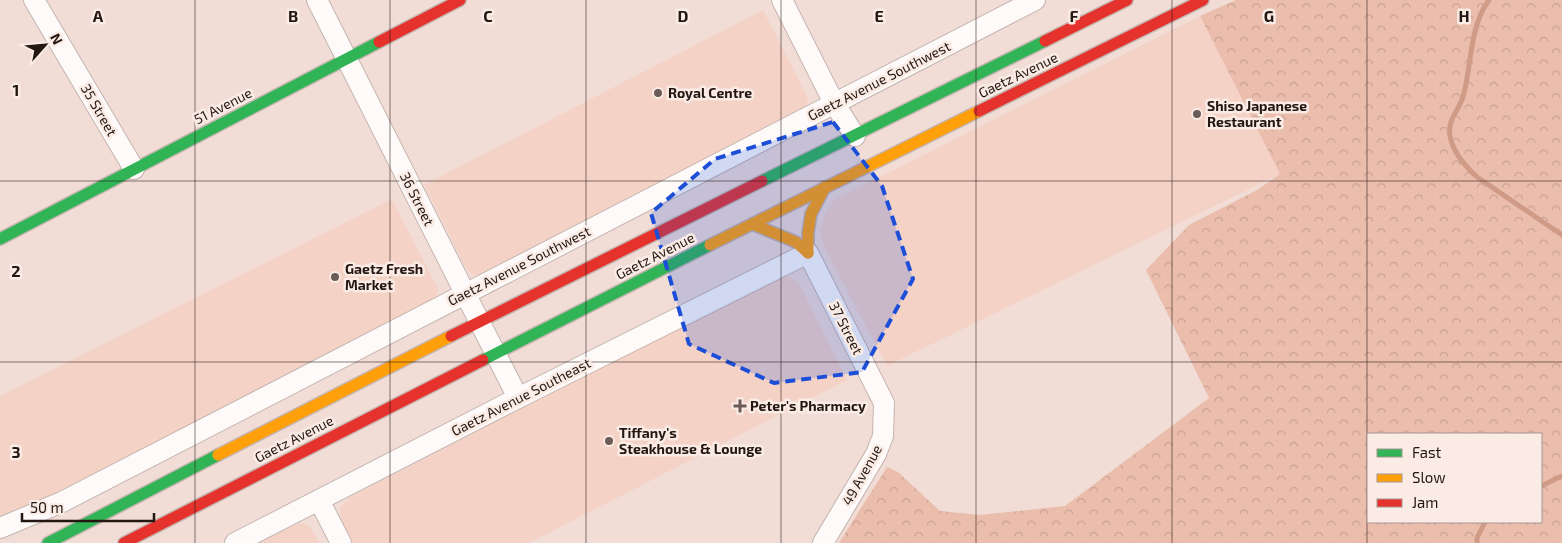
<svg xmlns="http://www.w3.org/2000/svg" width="1562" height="543" viewBox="0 0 1562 543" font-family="'Exo 2',sans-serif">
	<defs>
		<pattern id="park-crowns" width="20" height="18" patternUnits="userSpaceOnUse" patternTransform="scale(1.25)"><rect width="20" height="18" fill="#ebbdac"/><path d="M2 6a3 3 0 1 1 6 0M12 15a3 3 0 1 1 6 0" fill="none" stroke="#c9a293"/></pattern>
	</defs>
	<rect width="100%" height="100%" fill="#f1ddd6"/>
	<g fill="#f4d3c6">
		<polygon points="763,10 807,96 808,103 805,109 480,277 471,274 466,268 424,185"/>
		<polygon points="1200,16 1280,174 887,366 823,245 820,230 825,213 834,200"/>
		<polygon points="392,199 438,289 437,295 431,302 61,496 0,521 0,396"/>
		<polygon points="788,276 799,283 847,380 529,543 352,543 340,520 340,508 350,497 777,277"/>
		<polygon points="302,523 309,526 320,543 259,543 295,525"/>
	</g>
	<path fill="url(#park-crowns)" fill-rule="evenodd" d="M1236,0H1562V543H839L887,467L898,472L940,511L980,515L1065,506L1209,398L1146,270L1189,225L1257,190L1280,174L1200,16ZM1368,434H1541V522H1368Z"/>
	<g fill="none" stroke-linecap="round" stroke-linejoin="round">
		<g stroke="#cf9b87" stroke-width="5">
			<path d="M1489,0C1469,27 1472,65 1463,97C1459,110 1447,120 1450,136C1453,153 1465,166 1477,177L1562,235"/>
			<polyline points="1541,486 1562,476"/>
			<polyline points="1477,543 1477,538 1485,522"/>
		</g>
		<g stroke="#c5b5b0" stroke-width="22">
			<g id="street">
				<polyline points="34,0 134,169"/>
				<polyline points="317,0 518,398"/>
				<polyline points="782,0 834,103 855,136"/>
				<polyline points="319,500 341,543"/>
				<polyline points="0,528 62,502 1035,0"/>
				<polyline points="235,543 518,398 808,253 884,403 883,436 876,454 823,543"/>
			</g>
		</g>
		<g stroke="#c5b5b0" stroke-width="14">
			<g id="fast">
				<polyline points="762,181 1045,41"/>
				<polyline points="0,239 379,42"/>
				<polyline points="483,360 710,245"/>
				<polyline points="48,543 218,455"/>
			</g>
		</g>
		<g stroke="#c5b5b0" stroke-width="14">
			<g id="slow">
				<polyline points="752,224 796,242 808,253"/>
				<polyline points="710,245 979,111"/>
				<polyline points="808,253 808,233 811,214 825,187"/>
				<polyline points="218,455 451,336"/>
			</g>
		</g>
		<g stroke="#c5b5b0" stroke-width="14">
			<g id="jam">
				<polyline points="1045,41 1127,0"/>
				<polyline points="379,42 460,0"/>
				<polyline points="979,111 1203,0"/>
				<polyline points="451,336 762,181"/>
				<polyline points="124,543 483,360"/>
			</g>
		</g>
		<use href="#street" stroke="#fdfaf9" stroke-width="20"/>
		<use href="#fast" stroke="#30b455" stroke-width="11"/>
		<use href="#slow" stroke="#ff9f0a" stroke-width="11"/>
		<use href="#jam" stroke="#e5322d" stroke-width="11"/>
	</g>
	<path fill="#1d4ed8" fill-opacity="0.2" stroke="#1d4ed8" stroke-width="4" stroke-dasharray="10 6" stroke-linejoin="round" d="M833,122L882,186L913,279L862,372L774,383L689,344L651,213L715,159Z"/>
	<path fill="none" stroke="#241712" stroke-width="1" stroke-opacity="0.55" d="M195,0V543M390,0V543M586,0V543M781,0V543M976,0V543M1172,0V543M1367,0V543M0,181H1562M0,362H1562"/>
	<g fill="#6c5c57" stroke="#faebe5" stroke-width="2">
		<circle cx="658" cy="93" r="5"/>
		<circle cx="1197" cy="114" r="5"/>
		<circle cx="335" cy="277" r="5"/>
		<path d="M737.5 398.5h5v5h5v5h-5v5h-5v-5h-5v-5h5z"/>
		<circle cx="609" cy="441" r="5"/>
	</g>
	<g text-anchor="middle" stroke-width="5" stroke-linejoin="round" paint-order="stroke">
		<g font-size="14" fill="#241712" stroke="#faebe5">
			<text transform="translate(1018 75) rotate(-26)" y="5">Gaetz Avenue</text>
			<text transform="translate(879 81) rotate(-27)" y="5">Gaetz Avenue Southwest</text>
			<text transform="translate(223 106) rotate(-27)" y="5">51 Avenue</text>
			<text transform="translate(99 110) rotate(60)" y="5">35 Street</text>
			<text transform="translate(417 199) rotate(63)" y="5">36 Street</text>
			<text transform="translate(655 256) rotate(-27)" y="5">Gaetz Avenue</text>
			<text transform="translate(519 266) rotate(-27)" y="5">Gaetz Avenue Southwest</text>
			<text transform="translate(846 328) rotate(63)" y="5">37 Street</text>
			<text transform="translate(521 397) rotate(-27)" y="5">Gaetz Avenue Southeast</text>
			<text transform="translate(294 439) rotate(-27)" y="5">Gaetz Avenue</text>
			<text transform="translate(862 475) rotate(-61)" y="5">49 Avenue</text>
		</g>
		<g font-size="14" font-weight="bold" fill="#241712" stroke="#faebe5" text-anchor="start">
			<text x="668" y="98">Royal Centre</text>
			<text x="1207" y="111">Shiso Japanese<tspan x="1207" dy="16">Restaurant</tspan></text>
			<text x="345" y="274">Gaetz Fresh<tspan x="345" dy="16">Market</tspan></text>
			<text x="750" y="411">Peter's Pharmacy</text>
			<text x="619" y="438">Tiffany's<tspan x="619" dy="16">Steakhouse &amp; Lounge</tspan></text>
		</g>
	</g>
	<g font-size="16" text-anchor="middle" font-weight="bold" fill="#241712" stroke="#faebe5" stroke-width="5" stroke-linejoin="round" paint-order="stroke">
		<text x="98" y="22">A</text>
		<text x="293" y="22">B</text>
		<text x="488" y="22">C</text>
		<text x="683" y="22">D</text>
		<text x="879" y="22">E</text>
		<text x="1074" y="22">F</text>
		<text x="1269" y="22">G</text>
		<text x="1464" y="22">H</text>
		<text x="16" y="96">1</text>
		<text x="16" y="277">2</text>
		<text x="16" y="458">3</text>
	</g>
	<rect x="1367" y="433" width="175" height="90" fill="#faebe5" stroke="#a49691"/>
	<rect x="1377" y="449" width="25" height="8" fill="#30b455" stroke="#a49691"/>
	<text x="1412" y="458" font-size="15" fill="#241712">Fast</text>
	<rect x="1377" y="474" width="25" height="8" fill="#ff9f0a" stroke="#a49691"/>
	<text x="1412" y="483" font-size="15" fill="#241712">Slow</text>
	<rect x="1377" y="499" width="25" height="8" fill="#e5322d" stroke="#a49691"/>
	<text x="1412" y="508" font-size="15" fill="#241712">Jam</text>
	<g transform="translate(45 45) rotate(63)" stroke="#faebe5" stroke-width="4" paint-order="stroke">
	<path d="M0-4L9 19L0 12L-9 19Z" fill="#241712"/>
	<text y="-8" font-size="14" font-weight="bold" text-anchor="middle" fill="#241712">N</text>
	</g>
	<path d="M22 513v8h132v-8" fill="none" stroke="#241712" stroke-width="2.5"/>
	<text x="30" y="513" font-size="15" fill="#241712" stroke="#faebe5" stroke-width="4" paint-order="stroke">50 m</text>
</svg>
